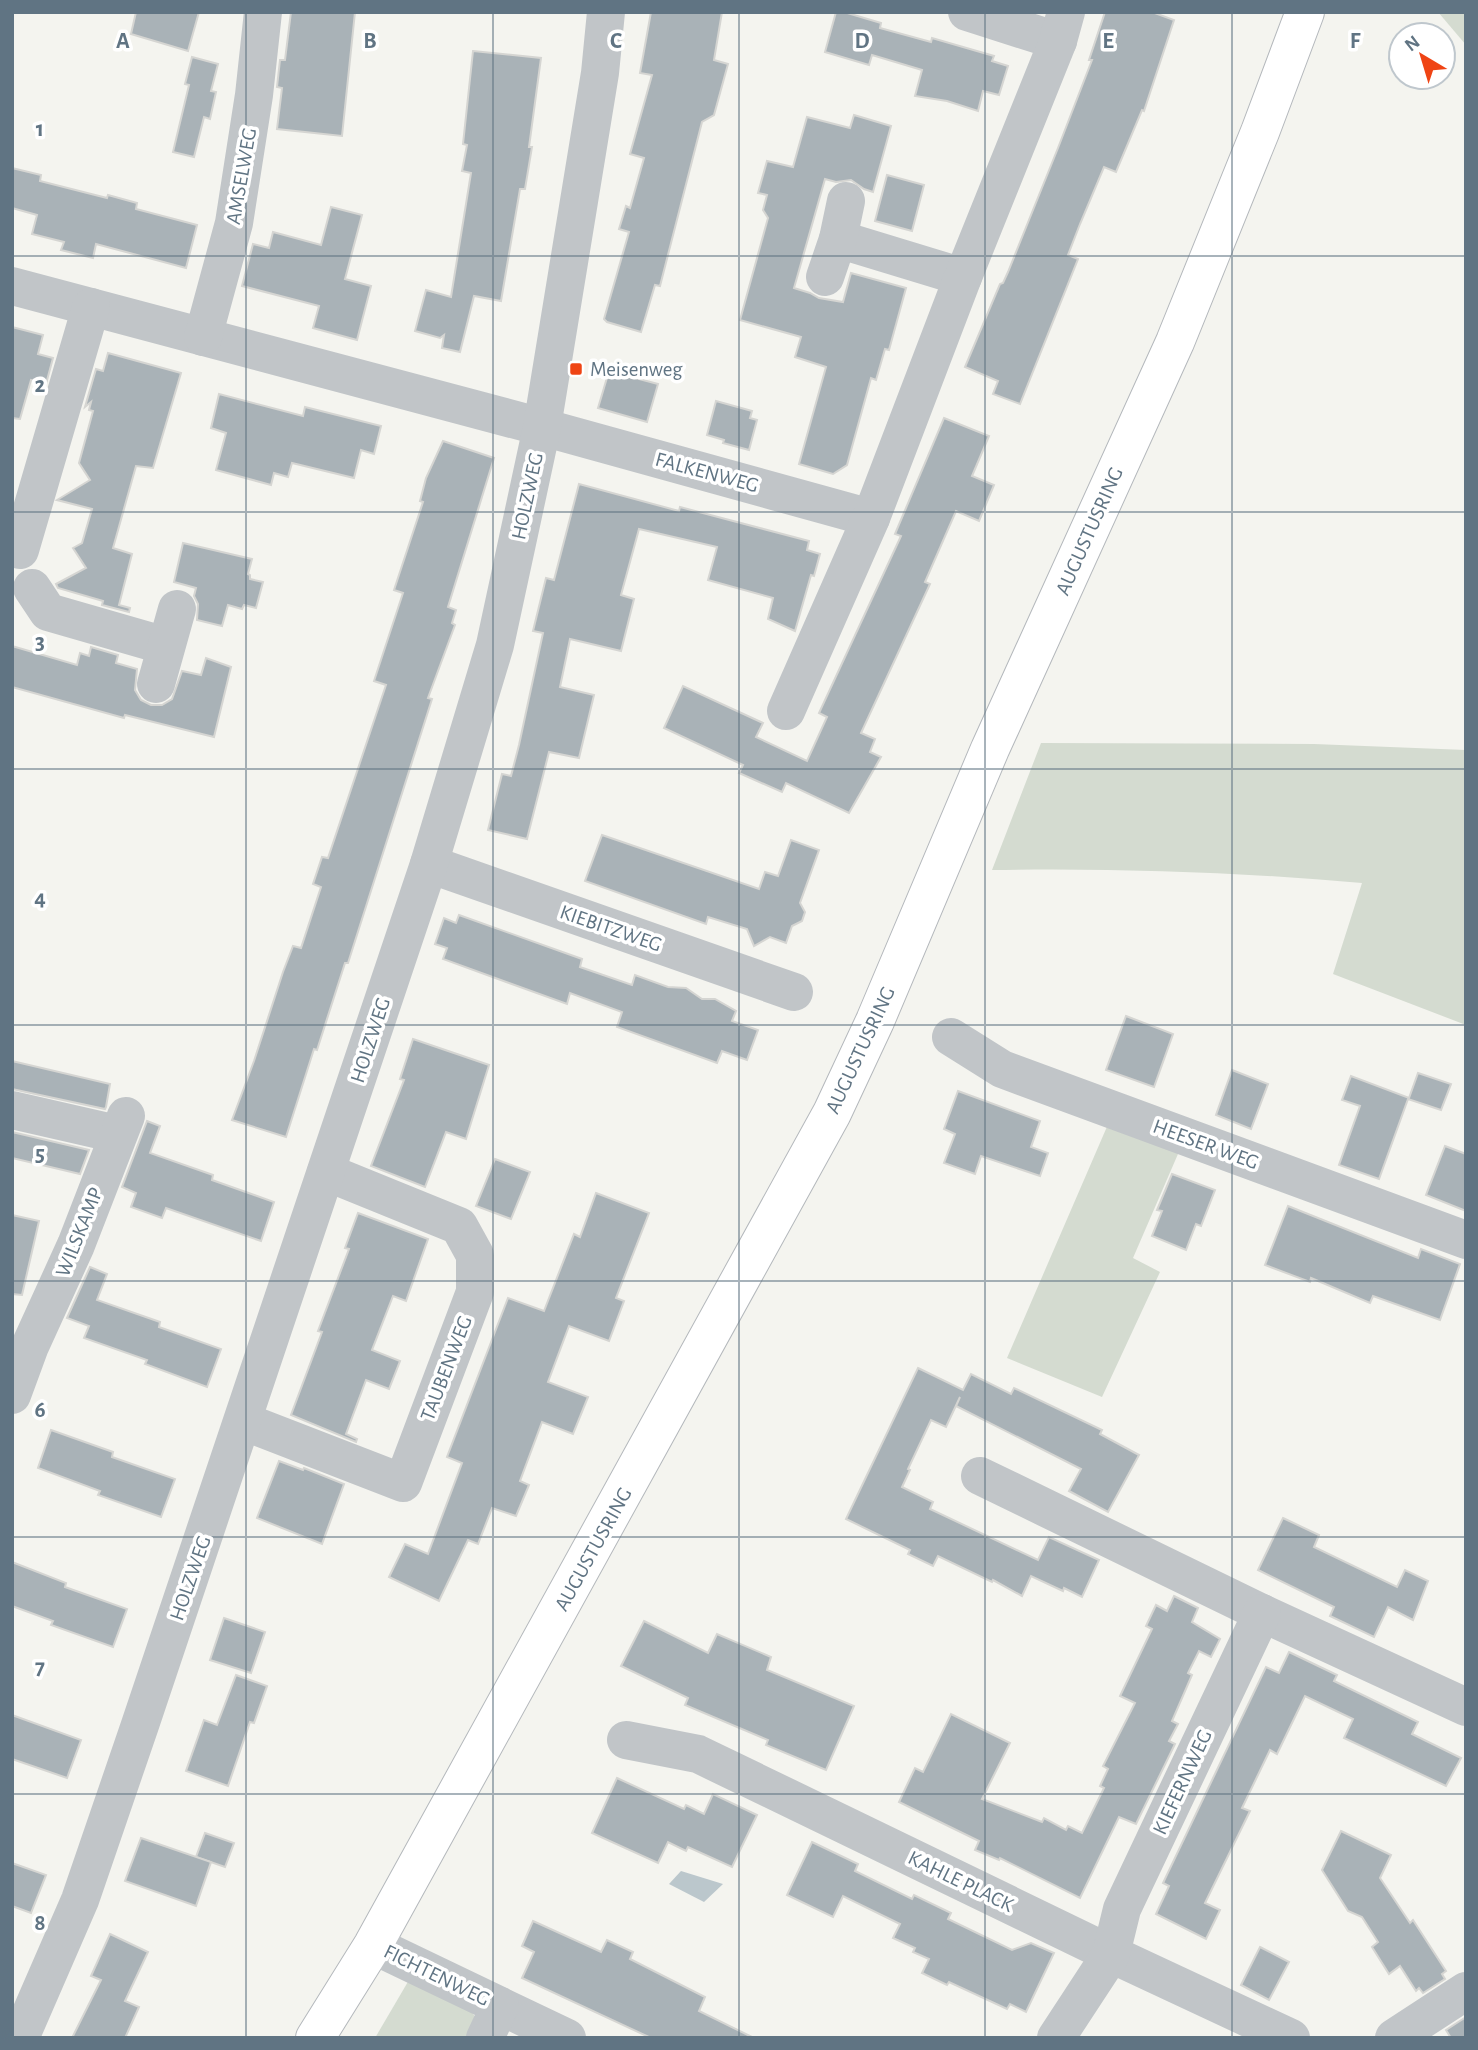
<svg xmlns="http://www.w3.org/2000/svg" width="1478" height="2050" viewBox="0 0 1478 2050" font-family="'Alegreya Sans',sans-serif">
	<rect width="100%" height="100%" fill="#f4f4ef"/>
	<g fill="#d4dbd0">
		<polygon points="1438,12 1466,12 1466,45"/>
		<path d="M1041,743L1314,744L1466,750V1025L1333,974L1362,883C1239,872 1115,868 992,870Z"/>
		<polygon points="1109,1122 1181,1147 1133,1258 1160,1272 1102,1397 1007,1358"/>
		<polygon points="409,1980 462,1999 476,2018 470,2038 375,2038"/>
	</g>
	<polygon fill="#bbc7cc" points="681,1871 723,1884 704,1902 669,1884"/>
	<g fill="#a9b2b7" stroke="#d5d5d2" stroke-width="2">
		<polygon points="136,12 199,12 188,51 131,34"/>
		<polygon points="291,12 355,12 342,136 277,129 282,88 277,87 280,60 285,60"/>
		<polygon points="651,12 722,12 714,60 728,64 714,115 702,122 660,286 655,285 641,332 607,322 604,319 629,232 619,229 626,206 630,208 644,158 630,154 652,75 640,73"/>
		<polygon points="836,12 844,12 881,23 880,28 931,42 932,38 994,56 992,61 1008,66 999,95 983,91 978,111 947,101 915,96 922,70 872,55 869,65 825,52"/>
		<polygon points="1105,12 1152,12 1174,20 1144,111 1142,110 1116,172 1104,167 1080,224 1068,255 1078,259 1020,404 993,394 998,381 965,367 1000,284 1003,283 1008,272 1058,148 1092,60 1089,60"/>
		<polygon points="473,51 541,58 529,147 532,147 525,189 520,189 501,301 474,296 460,352 442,348 444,335 440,338 415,331 426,290 451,297 471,173 462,171 467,145 463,144"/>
		<polygon points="192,57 218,64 211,91 216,92 210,119 204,117 194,157 173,152 189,85 185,84"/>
		<polygon points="854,115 891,126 873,192 864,189 851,180 836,182 825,179 794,288 810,293 819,298 843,302 851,273 906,288 889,350 885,349 876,380 871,378 847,465 833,474 799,464 826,367 795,357 801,337 740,320 768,218 763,210 767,195 758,193 767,161 793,167 807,117 850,128"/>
		<polygon points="12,168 41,175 40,181 107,198 108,195 137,203 136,209 197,225 186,268 96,244 93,258 61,250 64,242 32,234 37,215 12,208"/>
		<polygon points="887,175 924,185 912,231 875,221"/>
		<polygon points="331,207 362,215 345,279 371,286 357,340 313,328 319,306 242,286 253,244 269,248 273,232 321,245"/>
		<polygon points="12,327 43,335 38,354 53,358 46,384 31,380 20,419 12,418"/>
		<polygon points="108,353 181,373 153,468 136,466 113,548 132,554 119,605 130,608 129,612 102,605 103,601 58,588 56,584 86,568 73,548 82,543 92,509 57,500 90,480 79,463 93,411 89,410 91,402 85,407 96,369 103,371"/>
		<polygon points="609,371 658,384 647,422 598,408"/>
		<polygon points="219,394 303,416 305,407 381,426 374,454 361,450 354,478 292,463 288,477 274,473 271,485 216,470 226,433 211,428"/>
		<polygon points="716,401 752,411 750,418 757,420 749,450 723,443 724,440 707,435"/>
		<polygon points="944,418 989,436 972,476 994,485 979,521 956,511 925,582 930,584 861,733 875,739 870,752 881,757 849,813 786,783 782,792 739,773 743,765 664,728 683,686 763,723 756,737 807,761 827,717 819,713 901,536 895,534"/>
		<polygon points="443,441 494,458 448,607 456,610 452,623 455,625 428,698 432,699 348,963 345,963 317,1050 314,1049 286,1137 232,1120 254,1061 283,972 293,946 301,948 321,887 313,884 322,857 328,858 386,685 374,681 403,593 394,590 423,502 420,501 426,478"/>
		<polygon points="579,484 679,511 680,507 809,541 807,550 820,554 814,576 811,575 795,631 768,619 773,598 708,580 717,547 639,529 621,595 634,599 621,651 570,639 560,687 594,695 579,758 549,752 527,839 488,830 502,774 511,776 519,745 543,633 533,631 546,578 554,580"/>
		<polygon points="183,543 252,559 248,574 250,575 250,579 263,582 256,608 244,605 242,609 228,605 222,626 197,620 198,604 194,596 196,588 174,582"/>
		<polygon points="12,646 77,665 80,653 89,656 91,647 118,655 116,663 137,669 135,690 141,700 151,705 162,705 172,699 182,671 201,675 206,658 231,667 214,737 125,715 124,718 12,687"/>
		<polygon points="602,835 759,889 765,872 778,876 791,840 819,850 800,903 805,912 802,921 792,926 786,943 770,937 754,946 747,929 708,917 706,924 585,881"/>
		<polygon points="459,915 582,959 580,967 632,985 635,975 668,987 686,988 702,999 715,999 736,1011 732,1021 758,1030 747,1060 722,1051 717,1063 617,1027 622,1012 570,993 567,1004 443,959 447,948 435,944 444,918 456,923"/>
		<polygon points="1126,1016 1173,1034 1154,1087 1106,1070"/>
		<polygon points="413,1039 489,1065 466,1139 446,1132 425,1187 371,1166 404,1080 400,1079"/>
		<polygon points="12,1061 110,1084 106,1107 105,1109 12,1089"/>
		<polygon points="1232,1070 1268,1084 1251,1129 1216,1115"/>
		<polygon points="1418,1073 1451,1084 1441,1110 1408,1099 1379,1179 1339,1165 1360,1106 1342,1100 1351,1076 1409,1098"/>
		<polygon points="958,1091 1040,1121 1031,1147 1048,1153 1040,1176 981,1156 975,1174 944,1163 955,1134 944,1129"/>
		<polygon points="147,1121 160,1126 150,1153 213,1175 212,1180 274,1202 261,1241 166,1208 162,1218 131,1207 136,1193 122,1187"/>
		<polygon points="12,1132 89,1150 80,1174 12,1158"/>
		<polygon points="1445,1146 1466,1154 1466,1211 1426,1195"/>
		<polygon points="495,1159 530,1172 511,1219 476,1206"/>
		<polygon points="1172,1174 1215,1190 1201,1226 1196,1224 1186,1250 1152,1236 1162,1211 1157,1210"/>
		<polygon points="596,1193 649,1213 616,1298 624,1301 609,1341 569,1326 548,1382 588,1397 573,1434 542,1422 520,1481 529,1485 516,1516 492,1508 478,1544 468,1540 439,1601 389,1577 405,1544 428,1554 462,1463 447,1457 508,1298 544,1311 574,1234 580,1237"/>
		<polygon points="1288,1206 1418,1258 1421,1249 1460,1264 1440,1320 1373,1296 1370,1303 1311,1278 1310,1282 1265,1265"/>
		<polygon points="358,1213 428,1239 406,1301 393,1296 372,1350 400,1361 389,1389 366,1380 346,1434 357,1439 356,1442 291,1415 322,1332 318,1331 349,1249 345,1248"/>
		<polygon points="12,1215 39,1221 22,1295 12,1294"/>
		<polygon points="90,1267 107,1274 97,1300 160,1322 159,1327 221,1349 207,1387 145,1364 147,1360 84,1338 89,1326 67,1318"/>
		<polygon points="918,1368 963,1390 971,1374 1011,1394 1014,1388 1102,1430 1100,1434 1139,1455 1108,1512 1069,1491 1081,1469 956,1406 960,1397 946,1427 931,1420 908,1469 910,1470 902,1487 933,1502 930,1509 1038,1560 1049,1537 1099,1560 1082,1597 1064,1588 1063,1591 1031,1576 1022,1596 993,1580 992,1582 938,1556 933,1566 908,1554 910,1550 846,1519"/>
		<polygon points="51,1430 113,1452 112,1457 175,1479 161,1517 98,1495 100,1491 38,1468"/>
		<polygon points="279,1461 303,1470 304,1468 344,1484 322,1544 257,1518"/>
		<polygon points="1283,1518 1319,1535 1314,1547 1397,1587 1405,1570 1428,1581 1413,1620 1388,1607 1374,1637 1330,1616 1334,1607 1258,1570"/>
		<polygon points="12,1562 66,1583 65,1587 127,1609 113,1647 51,1625 53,1621 12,1606"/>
		<polygon points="1174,1596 1198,1608 1192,1622 1220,1639 1211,1657 1199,1651 1188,1673 1192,1675 1172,1721 1178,1724 1169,1741 1175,1744 1136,1824 1119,1817 1080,1898 1000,1858 999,1860 975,1850 979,1841 899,1802 915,1768 923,1772 951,1714 1010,1743 982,1799 1042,1822 1044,1818 1066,1830 1068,1826 1082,1833 1104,1788 1100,1786 1108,1769 1103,1766 1135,1703 1120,1696 1152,1629 1146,1626 1156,1605 1167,1611"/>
		<polygon points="224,1618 265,1632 251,1673 210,1660"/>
		<polygon points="644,1621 708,1653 717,1634 771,1657 767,1670 854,1706 826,1770 766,1745 768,1740 685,1705 688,1698 621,1666"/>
		<polygon points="1289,1652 1337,1675 1334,1681 1418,1722 1412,1734 1461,1758 1446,1786 1344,1738 1353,1719 1305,1696 1277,1754 1270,1750 1242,1808 1250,1811 1205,1903 1220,1910 1206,1939 1156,1914 1169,1886 1163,1883 1266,1667 1279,1673"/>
		<polygon points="236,1675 267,1686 254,1723 250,1722 228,1786 186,1771 204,1720 217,1725"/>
		<polygon points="12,1715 81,1740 67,1778 12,1759"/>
		<polygon points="617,1778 684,1809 686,1805 704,1814 713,1794 757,1815 732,1867 688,1847 686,1851 668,1842 658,1863 592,1833"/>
		<polygon points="1341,1831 1391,1855 1380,1878 1410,1923 1413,1920 1446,1971 1442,1974 1445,1979 1423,1993 1419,1988 1416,1991 1400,1966 1389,1974 1372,1947 1378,1942 1362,1917 1348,1911 1322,1870"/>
		<polygon points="205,1833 234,1843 225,1867 196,1857"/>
		<polygon points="141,1838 211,1862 196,1906 125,1881"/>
		<polygon points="812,1842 858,1864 855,1871 912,1899 914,1895 951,1913 948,1919 1012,1950 1031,1943 1054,1953 1026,2012 1010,2004 1007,2009 949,1982 947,1985 922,1973 929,1959 913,1952 915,1948 893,1938 900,1924 843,1896 833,1917 787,1895"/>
		<polygon points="12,1863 46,1875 31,1913 12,1906"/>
		<polygon points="533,1921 601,1952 607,1940 633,1952 630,1959 705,1997 699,2011 754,2038 651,2038 522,1978 534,1952 522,1946"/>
		<polygon points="110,1934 148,1952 125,2001 139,2007 125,2038 72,2038 101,1980 91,1976"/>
		<polygon points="1260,1947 1289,1962 1269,2000 1241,1985"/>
		<polygon points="1466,2017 1466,2038 1451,2038 1446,2030"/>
	</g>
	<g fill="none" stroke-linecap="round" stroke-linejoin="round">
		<g stroke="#b4b8bc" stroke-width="40">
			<polyline id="major" points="315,2038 373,1945 832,1113 875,1021 990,749 1175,342 1260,132 1305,12"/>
		</g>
		<g stroke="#c1c5c8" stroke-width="38">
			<polyline points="967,12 1058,41"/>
			<polyline points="838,239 963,277"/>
			<polyline points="825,277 838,239 846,201"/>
			<polyline points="12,286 542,427 871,518"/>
			<polyline points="203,337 234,223 254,95 263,12"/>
			<polyline points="20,550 91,307"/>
			<polyline points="32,588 48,612 166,646"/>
			<polyline points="156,684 177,609"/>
			<polyline points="786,711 871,518 963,277 1058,41 1066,12"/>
			<polyline points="429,864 794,992"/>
			<polyline points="951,1037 1002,1069 1466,1240"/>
			<polyline points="12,1110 117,1134"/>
			<polyline points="12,1395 30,1346 76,1245 126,1116"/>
			<polyline points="243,1421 403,1483 475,1292 475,1255 459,1226 326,1172"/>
			<polyline points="980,1476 1262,1613 1466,1707"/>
			<polyline points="626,1740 698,1754 1111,1954 1291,2038"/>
			<polyline points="373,1945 567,2038"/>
			<polyline points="20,2038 80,1900 140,1725 429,864 495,645 542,427 600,73 606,12"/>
			<polyline points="485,2038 500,2006"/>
			<polyline points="1056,2038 1111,1954 1122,1909 1262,1613"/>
			<polyline points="1394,2038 1466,1991"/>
		</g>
		<use href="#major" stroke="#fff" stroke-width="38"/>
	</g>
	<path fill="none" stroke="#607483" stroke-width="2" stroke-opacity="0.55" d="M246,12V2038M493,12V2038M739,12V2038M985,12V2038M1232,12V2038M12,256H1466M12,512H1466M12,769H1466M12,1025H1466M12,1281H1466M12,1537H1466M12,1794H1466"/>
	<rect fill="#ef4414" stroke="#fff" stroke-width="2.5" x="569" y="362" width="14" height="14" rx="3.5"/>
	<g text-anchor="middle" stroke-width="7" stroke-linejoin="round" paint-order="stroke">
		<g font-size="21" fill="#607483" stroke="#fff">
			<text transform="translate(241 176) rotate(-80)" y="7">AMSELWEG</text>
			<text transform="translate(707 472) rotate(15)" y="7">FALKENWEG</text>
			<text transform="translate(527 496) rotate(-78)" y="7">HOLZWEG</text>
			<text transform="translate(1089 531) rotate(-66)" y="7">AUGUSTUSRING</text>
			<text transform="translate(611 928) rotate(19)" y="7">KIEBITZWEG</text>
			<text transform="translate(370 1040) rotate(-72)" y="7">HOLZWEG</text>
			<text transform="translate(860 1050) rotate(-65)" y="7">AUGUSTUSRING</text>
			<text transform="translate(1206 1144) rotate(20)" y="7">HEESER WEG</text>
			<text transform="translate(79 1232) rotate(-68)" y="7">WILSKAMP</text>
			<text transform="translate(446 1368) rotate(-69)" y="7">TAUBENWEG</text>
			<text transform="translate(593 1549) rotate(-61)" y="7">AUGUSTUSRING</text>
			<text transform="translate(190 1578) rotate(-71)" y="7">HOLZWEG</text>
			<text transform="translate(1182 1782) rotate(-65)" y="7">KIEFERNWEG</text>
			<text transform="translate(961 1881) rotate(26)" y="7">KAHLE PLACK</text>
			<text transform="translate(437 1975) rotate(26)" y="7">FICHTENWEG</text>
		</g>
		<g font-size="21" fill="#607483" stroke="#fff" text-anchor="start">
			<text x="590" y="376">Meisenweg</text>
		</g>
	</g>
	<g font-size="23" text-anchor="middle" font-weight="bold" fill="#607483" stroke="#fff" stroke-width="7" stroke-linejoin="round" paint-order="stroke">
		<text x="123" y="48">A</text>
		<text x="370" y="48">B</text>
		<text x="616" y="48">C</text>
		<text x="862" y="48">D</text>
		<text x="1108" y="48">E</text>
		<text x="1355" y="48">F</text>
		<text x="40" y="136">1</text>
		<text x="40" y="392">2</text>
		<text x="40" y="649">3</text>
		<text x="40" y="905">4</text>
		<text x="40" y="1161">5</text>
		<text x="40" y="1417">6</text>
		<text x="40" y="1674">7</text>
		<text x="40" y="1930">8</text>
	</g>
	<rect width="1478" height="2050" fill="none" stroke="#607483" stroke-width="28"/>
	<g transform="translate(1422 56) rotate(322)"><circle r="33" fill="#ffffff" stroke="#bfc7cd" stroke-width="2"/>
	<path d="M0-5L12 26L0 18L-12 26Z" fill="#ef4414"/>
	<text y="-10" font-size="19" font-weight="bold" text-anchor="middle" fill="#607483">N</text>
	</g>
</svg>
